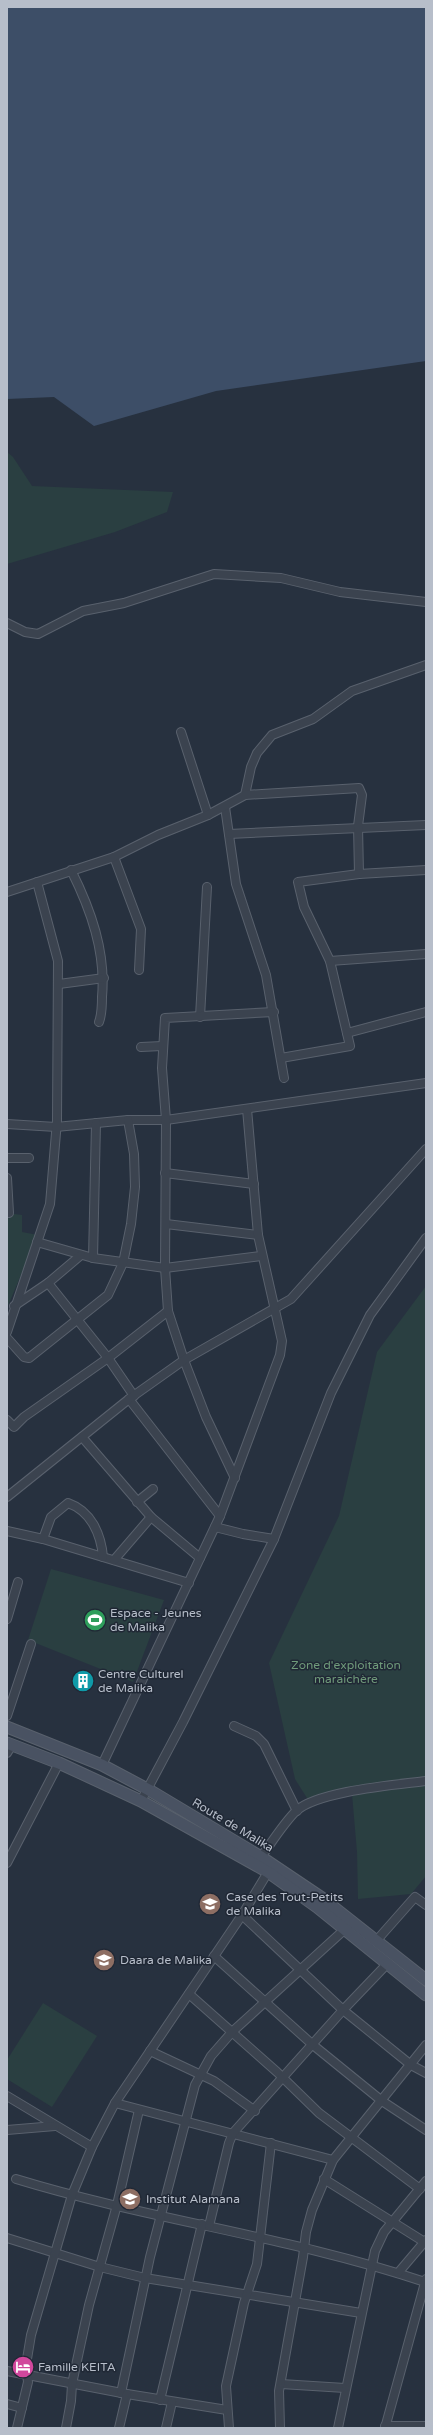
<svg xmlns="http://www.w3.org/2000/svg" width="433" height="2435" viewBox="0 0 433 2435" font-family="'Varela Round',sans-serif">
	<rect width="100%" height="100%" fill="#27313f"/>
	<g fill="#2a3f41">
		<polygon points="7,452 13,457 32,486 173,492 167,512 115,532 7,564"/>
		<polygon points="7,1213 22,1215 22,1232 38,1235 7,1308"/>
		<polygon points="426,1286 426,1876 411,1894 358,1899 357,1852 352,1794 312,1806 295,1779 269,1663 339,1516 377,1352"/>
		<polygon points="51,1569 164,1600 133,1682 28,1640"/>
		<polygon points="43,2003 97,2036 52,2107 7,2079 7,2060"/>
	</g>
	<polygon fill="#3d4e67" points="7,7 426,7 426,361 216,391 94,426 54,397 7,399"/>
	<g fill="none" stroke-linecap="round" stroke-linejoin="round">
		<g stroke="#59616d" stroke-width="10">
			<g id="minor">
				<polyline points="7,623 25,632 38,634 83,611 124,603 214,574 281,578 340,592 426,602"/>
				<polyline points="181,732 208,815"/>
				<polyline points="245,795 251,767 257,753 272,735 313,719 352,691 426,665"/>
				<polyline points="225,807 236,884 266,975 284,1078"/>
				<polyline points="229,834 426,825"/>
				<polyline points="114,857 141,929 139,970"/>
				<path d="M71,870C91,910 106,952 102,997C102,1005 102,1014 99,1022"/>
				<polyline points="7,892 114,857 158,835 208,815 245,795 359,788 362,795 358,826 359,874"/>
				<polyline points="330,961 426,954"/>
				<polyline points="59,984 104,978"/>
				<polyline points="200,1017 207,887"/>
				<polyline points="347,1033 426,1012"/>
				<polyline points="141,1047 162,1046"/>
				<polyline points="281,1058 350,1046 330,961 304,907 298,882 359,874 426,870"/>
				<polyline points="7,1124 56,1127 128,1120 166,1120 426,1083"/>
				<polyline points="7,1158 29,1158"/>
				<polyline points="165,1173 254,1184"/>
				<polyline points="7,1178 9,1213"/>
				<polyline points="166,1224 258,1235"/>
				<polyline points="37,1242 93,1258 165,1268 261,1256"/>
				<polyline points="93,1258 96,1123"/>
				<polyline points="48,1283 108,1358 134,1396"/>
				<polyline points="14,1306 48,1283 81,1255"/>
				<polyline points="7,1332 50,1204 57,1121 58,961 37,882"/>
				<polyline points="7,1338 24,1357 29,1358 108,1295 123,1263 131,1224 135,1187 134,1154 128,1120"/>
				<polyline points="129,1399 220,1516"/>
				<polyline points="7,1420 14,1427 24,1417 108,1358 168,1311"/>
				<polyline points="82,1437 151,1517 200,1558"/>
				<polyline points="235,1478 206,1417 184,1360 168,1311 165,1268 166,1120 162,1068 165,1018 274,1012"/>
				<polyline points="7,1497 129,1399 184,1360 291,1299 426,1149"/>
				<polyline points="137,1502 153,1489"/>
				<polyline points="215,1527 243,1534 274,1539"/>
				<polyline points="7,1531 43,1539 189,1583"/>
				<path d="M43,1539L51,1517L68,1503C91,1511 101,1534 103,1557"/>
				<polyline points="114,1560 151,1517"/>
				<polyline points="7,1619 18,1582"/>
				<polyline points="7,1716 31,1644"/>
				<polyline points="234,1726 256,1736 264,1744 297,1811"/>
				<polyline points="7,1753 12,1745"/>
				<polyline points="102,1765 220,1516 280,1355 282,1341 258,1235 247,1109"/>
				<polyline points="141,1801 183,1722 274,1539 331,1393 370,1315 426,1238"/>
				<path d="M261,1857C272,1842 283,1824 296,1811C318,1791 395,1785 426,1781"/>
				<polyline points="7,1863 59,1763"/>
				<polyline points="242,1915 343,2010 411,2065 426,2073"/>
				<polyline points="377,1940 415,1897 426,1905"/>
				<polyline points="214,1956 313,2045 382,2101 426,2130"/>
				<polyline points="189,1994 277,2072 319,2113 420,2189"/>
				<polyline points="150,2051 214,2081 255,2111"/>
				<polyline points="7,2096 92,2147"/>
				<polyline points="115,2103 333,2160"/>
				<polyline points="7,2130 55,2126"/>
				<path d="M16,2179C150,2220 291,2237 425,2282"/>
				<polyline points="324,2179 426,2243"/>
				<polyline points="209,2226 229,2143 233,2133 343,2010 388,1963"/>
				<polyline points="7,2238 100,2267 145,2278 361,2313"/>
				<polyline points="398,2273 426,2240"/>
				<polyline points="7,2371 127,2394 227,2410"/>
				<polyline points="281,2384 345,2388"/>
				<polyline points="121,2393 150,2257 195,2085 211,2056 232,2032 344,1930"/>
				<polyline points="160,2400 202,2224"/>
				<polyline points="7,2404 22,2408"/>
				<polyline points="385,2426 426,2426"/>
				<polyline points="17,2428 28,2382 26,2365 31,2335 72,2195 92,2147 115,2103 242,1915 268,1872"/>
				<polyline points="66,2428 71,2401 72,2384 89,2305 117,2205 139,2110"/>
				<polyline points="119,2428 127,2394"/>
				<polyline points="166,2428 172,2402"/>
				<polyline points="229,2428 226,2386 244,2303 257,2264 271,2143"/>
				<polyline points="280,2428 279,2391 303,2257 306,2232 312,2210 333,2160 426,2045"/>
				<polyline points="338,2428 375,2251 384,2232 426,2181"/>
				<polyline points="385,2428 426,2279"/>
			</g>
		</g>
		<g stroke="#59616d" stroke-width="13">
			<g id="secondary">
				<polyline points="7,1727 102,1765 149,1790 261,1857 322,1898 426,1980"/>
				<polyline points="7,1743 59,1763 141,1801 268,1872 317,1907 426,1995"/>
			</g>
		</g>
		<use href="#minor" stroke="#3b434f" stroke-width="8"/>
		<use href="#secondary" stroke="#495262" stroke-width="11"/>
	</g>
	<defs>
		<g id="stadium-disc" transform="scale(1.15)"><circle r="9.5" fill="#2e9e5b" stroke="#202835"/><path d="M0-5a6.5 5 0 1 0 0 10a6.5 5 0 1 0 0-10ZM-3.5-1.8h7v3.6h-7Z" fill="#fff"/></g>
		<g id="building-disc" transform="scale(1.15)"><circle r="9.5" fill="#0f9aa8" stroke="#202835"/><path d="M-4-6H4V6H1V3H-1V6H-4ZM-2.5-4.3h1.7v1.8h-1.7ZM.8-4.3h1.7v1.8H.8ZM-2.5-1h1.7V.8h-1.7ZM.8-1h1.7V.8H.8Z" fill="#fff"/></g>
		<g id="school-disc" transform="scale(1.15)"><circle r="9.5" fill="#8d6e63" stroke="#202835"/><path d="M0-5L7-2L0 1L-7-2ZM-4 1L0 2.5L4 1V4Q0 6-4 4Z" fill="#fff"/></g>
		<g id="hotel-disc" transform="scale(1.15)"><circle r="9.5" fill="#d1479c" stroke="#202835"/><path d="M-6-4.5h1.5V1H6V5H4.5V3h-9V5H-6ZM-4 0a1.8 1.8 0 1 1 3.6 0ZM.5 0V-2.5h3Q6-2.5 6 0Z" fill="#fff"/></g>
	</defs>
	<g fill-rule="evenodd">
		<use href="#stadium-disc" x="95" y="1620"/>
		<use href="#building-disc" x="83" y="1681"/>
		<use href="#school-disc" x="210" y="1904"/>
		<use href="#school-disc" x="104" y="1960"/>
		<use href="#school-disc" x="130" y="2199"/>
		<use href="#hotel-disc" x="23" y="2367"/>
	</g>
	<g text-anchor="middle" stroke-width="3" stroke-linejoin="round" paint-order="stroke">
		<g font-size="12" fill="#b7beca" stroke="#202835" text-anchor="start">
			<text x="110" y="1617">Espace - Jeunes<tspan x="110" dy="14">de Malika</tspan></text>
			<text x="98" y="1678">Centre Culturel<tspan x="98" dy="14">de Malika</tspan></text>
			<text x="226" y="1901">Case des Tout-Petits<tspan x="226" dy="14">de Malika</tspan></text>
			<text x="120" y="1964">Daara de Malika</text>
			<text x="146" y="2203">Institut Alamana</text>
			<text x="38" y="2371">Famille KEITA</text>
		</g>
		<g font-size="12" fill="#6f9a7a" stroke="#202835">
			<text x="346" y="1669">Zone d'exploitation<tspan x="346" dy="14">maraichère</tspan></text>
		</g>
		<g font-size="12" fill="#b7beca" stroke="#202835">
			<text transform="translate(233 1825) rotate(31)" y="4">Route de Malika</text>
		</g>
	</g>
	<rect width="433" height="2435" fill="none" stroke="#b7beca" stroke-width="16"/>
</svg>
